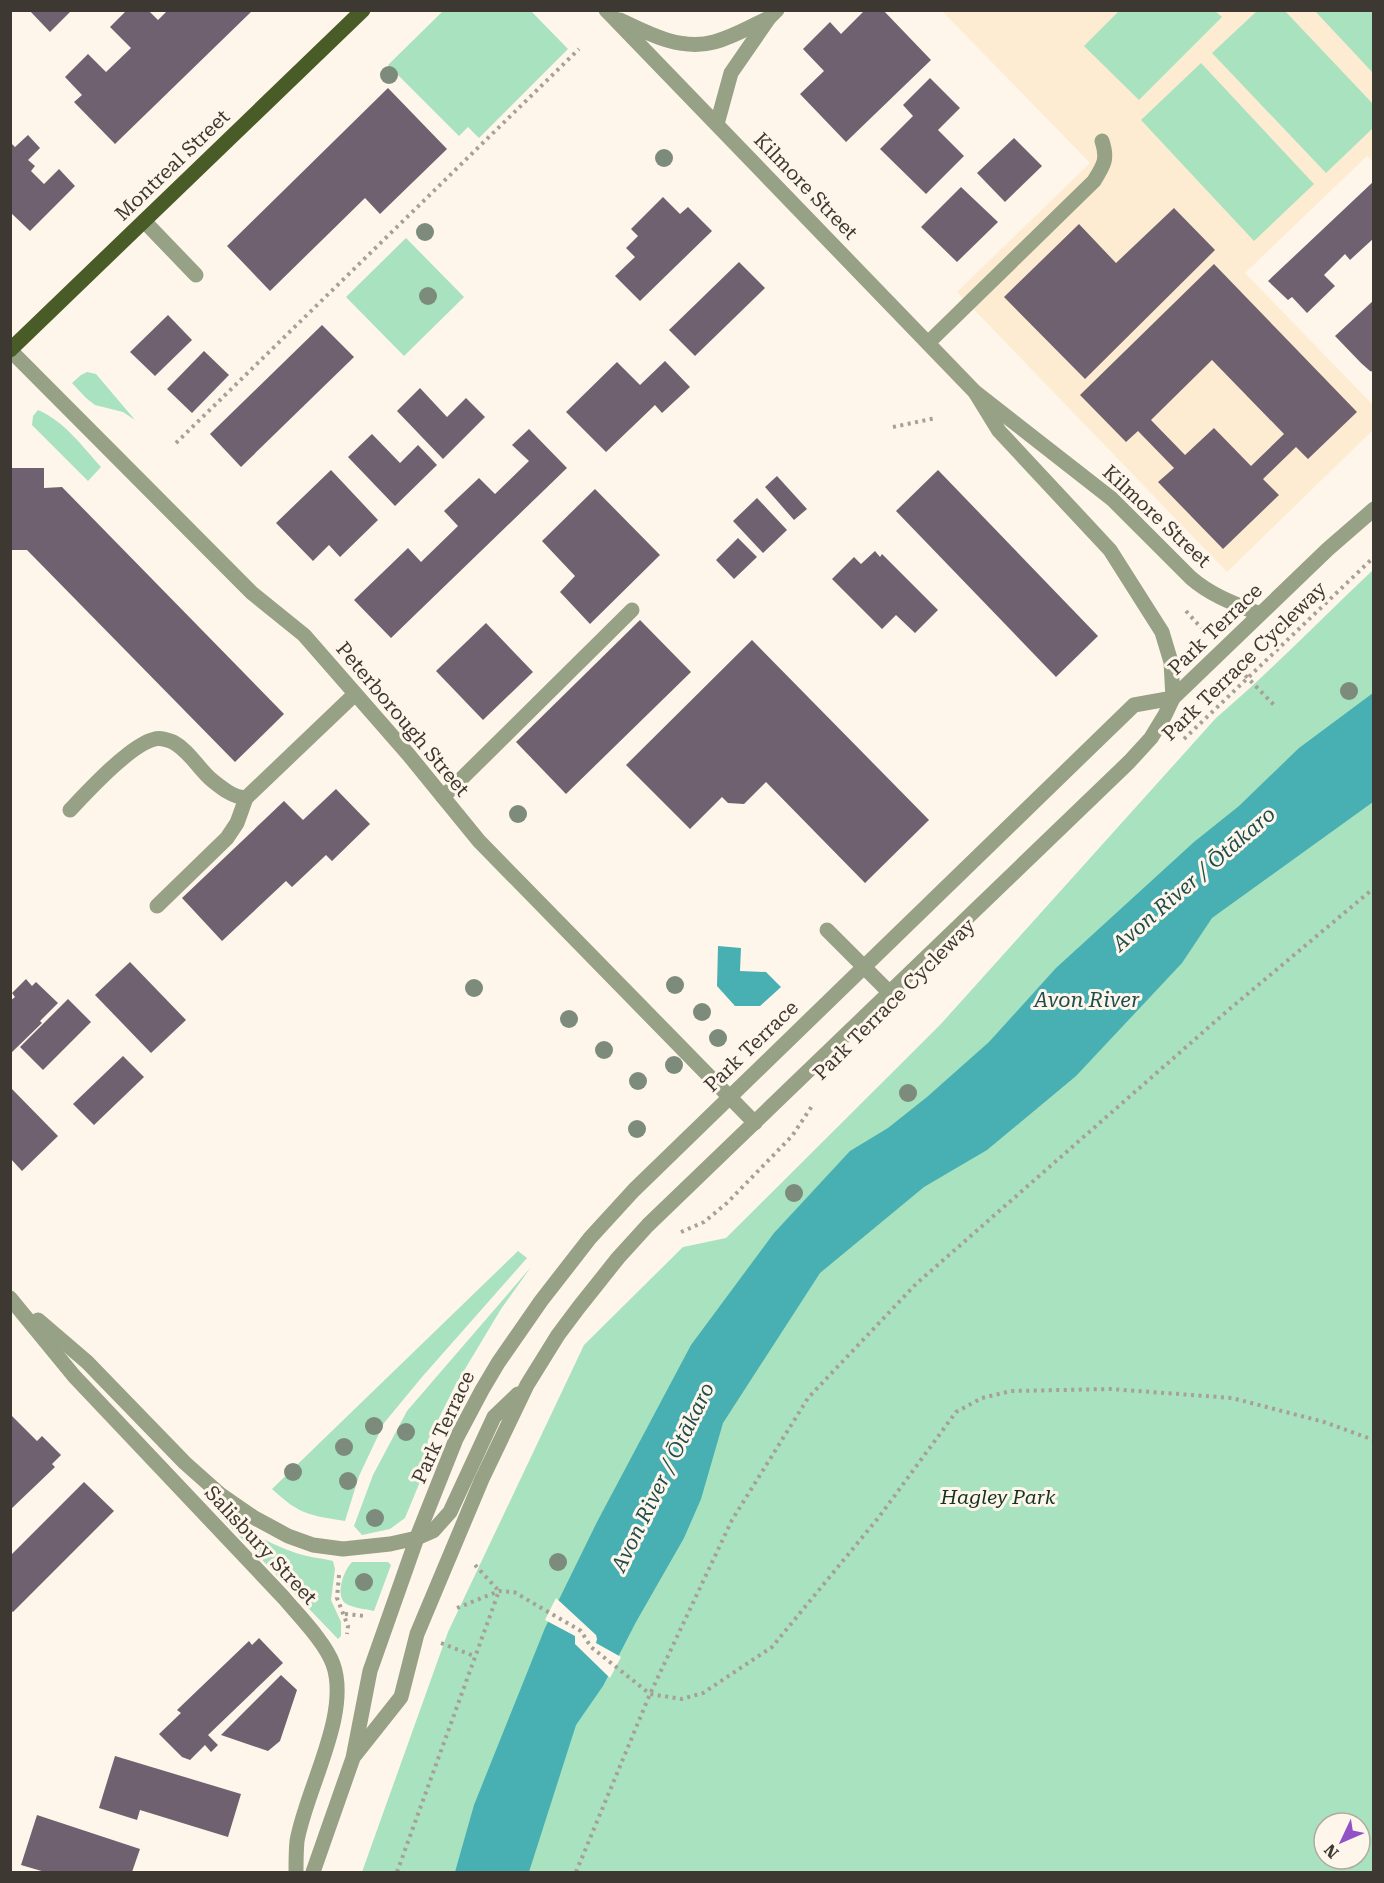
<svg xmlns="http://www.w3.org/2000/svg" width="1384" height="1883" viewBox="0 0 1384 1883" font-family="'Roboto Serif',serif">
	<rect width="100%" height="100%" fill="#fef6ea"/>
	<polygon fill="#fdecd1" points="942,11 1373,11 1373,162 1367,156 1245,273 1373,405 1373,430 1227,572 957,292 1090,163"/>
	<g fill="#a8e2bf" fill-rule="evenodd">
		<polygon points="444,10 531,11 568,49 479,138 468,127 459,136 388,65"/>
		<polygon points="1120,10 1215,11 1222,17 1139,100 1084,46"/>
		<polygon points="1257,11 1285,11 1373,104 1373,128 1326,173 1212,53"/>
		<polygon points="1315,11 1373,11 1373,73"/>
		<polygon points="1201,63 1314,184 1254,241 1141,120"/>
		<polygon points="406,238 464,297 404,356 346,297"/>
		<polygon points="87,372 96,374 135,420 123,412 95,405 86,398 72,383 81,375"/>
		<path d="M38,410C64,421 83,447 101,467L88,481L32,425L33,416Z"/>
		<path d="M1373,570V1872H362L448,1632L584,1345L683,1247L726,1238L940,1025L1216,718C1271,671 1321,619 1373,570ZM1324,1823H1360V1859H1324Z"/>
		<path d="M518,1251L527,1258L422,1377L384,1423L359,1476L345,1521C309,1515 300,1515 272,1489Z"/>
		<polygon points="531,1267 501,1309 456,1384 428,1440 424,1472 405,1518 390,1529 362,1535 354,1526 373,1475 407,1411"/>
		<path d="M222,1512C244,1530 269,1544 296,1553C307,1557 321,1558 333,1561L335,1569L331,1600L341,1622V1636L338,1639L219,1515Z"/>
		<path d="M352,1562H388L391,1565L374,1611C366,1609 352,1608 345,1603C335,1594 344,1570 352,1562Z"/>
	</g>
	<g fill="#48afb2">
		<polygon points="1373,693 1373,802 1212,918 1182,963 1076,1076 987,1150 924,1187 820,1273 723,1423 701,1499 684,1538 636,1622 603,1686 576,1725 529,1872 455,1872 474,1805 545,1628 597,1522 691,1345 774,1233 850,1151 888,1128 927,1097 989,1042 1056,968 1194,842 1239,806 1299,748"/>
		<polygon points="718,946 741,948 740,971 766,972 781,987 760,1006 735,1006 717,986"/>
	</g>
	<polygon fill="#fef6ea" points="556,1598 596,1635 597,1639 596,1643 621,1657 610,1678 575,1644 575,1636 545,1620"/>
	<g fill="#706170" fill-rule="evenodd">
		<polygon points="29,10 72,10 50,32"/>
		<polygon points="127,10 148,10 158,20 168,10 253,10 115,144 74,102 82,95 65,77 88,54 106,72 131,48 110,27"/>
		<polygon points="865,10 883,10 931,60 846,142 800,94 824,71 803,49 830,22 841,34"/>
		<polygon points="930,78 960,108 938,130 964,156 926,194 880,149 913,116 903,105"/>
		<polygon points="388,88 447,149 380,214 365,198 270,291 227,246"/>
		<polygon points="28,135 40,148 28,160 35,166 31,171 44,184 59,169 75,186 30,231 10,212 10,142 15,147"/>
		<polygon points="1014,138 1042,166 1005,202 977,173"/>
		<polygon points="1374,181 1374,238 1350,260 1345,254 1324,275 1335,286 1307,313 1292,297 1288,300 1268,281"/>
		<polygon points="961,187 998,222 957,262 921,227"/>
		<polygon points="663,197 680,214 688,207 712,231 640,301 615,276 635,257 626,248 638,236 631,229"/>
		<polygon points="1174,208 1215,250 1085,379 1004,297 1079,224 1116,263"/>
		<polygon points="739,262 765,288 695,356 669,330"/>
		<path d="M1214,264L1357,412L1308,459L1296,447L1263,479L1279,495L1223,549L1158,482L1174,468L1138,431L1126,442L1080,395ZM1212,360L1284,434L1251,466L1214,428L1185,455L1151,420Z"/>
		<polygon points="1374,300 1374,372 1370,371 1361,363 1335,336"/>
		<polygon points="168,315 192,340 155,376 130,352"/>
		<polygon points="322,325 354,357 241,467 210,434"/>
		<polygon points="204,351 229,375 192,413 167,389"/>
		<polygon points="665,361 690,387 662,413 655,405 606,452 566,412 617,362 640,385"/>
		<polygon points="420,388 447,417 466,398 485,417 443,459 397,411"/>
		<polygon points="529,429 567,468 391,638 354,600 408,548 421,562 458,526 444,511 479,478 495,494 529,461 512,445"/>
		<polygon points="372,434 400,463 418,445 437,465 395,506 348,457"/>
		<polygon points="10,468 44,468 44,488 62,487 284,714 235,762 27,550 10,550"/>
		<polygon points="331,470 378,520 340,557 329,545 313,561 276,523"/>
		<polygon points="938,470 1098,636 1056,677 896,511"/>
		<polygon points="777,476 807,509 794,520 765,487"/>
		<polygon points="595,489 660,555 590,624 560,592 575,576 542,541"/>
		<polygon points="757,498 787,530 763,553 733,521"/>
		<polygon points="738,538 757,557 734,579 716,560"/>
		<polygon points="875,551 880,557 882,554 938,610 915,633 896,615 882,629 832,579 854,557 861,564"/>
		<polygon points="640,620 691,672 566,794 516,742"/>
		<polygon points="486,623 533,672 483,720 436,671"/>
		<polygon points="752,640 929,820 865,883 766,782 744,804 728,803 722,797 690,829 626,765"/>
		<polygon points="336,789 370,824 332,861 326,855 292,887 286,881 222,941 182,898 284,801 303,820"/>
		<polygon points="130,962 186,1020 151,1053 95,995"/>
		<polygon points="26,979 32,986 36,982 58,1003 40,1021 42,1023 10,1054 10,1001 15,997 12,993"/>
		<polygon points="68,999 91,1022 43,1070 20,1047"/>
		<polygon points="123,1056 144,1077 94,1125 73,1104"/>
		<polygon points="10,1087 58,1136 22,1171 10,1158"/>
		<polygon points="10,1414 37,1441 42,1436 61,1455 52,1464 55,1467 10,1510"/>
		<polygon points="84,1482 114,1511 13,1612 10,1610 10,1556"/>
		<polygon points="259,1638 283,1663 208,1735 218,1745 211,1752 205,1745 190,1760 182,1757 159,1734 181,1713 177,1710 249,1641 252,1645"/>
		<polygon points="281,1675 297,1690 280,1741 268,1751 221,1735"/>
		<polygon points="115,1756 241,1794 228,1837 140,1810 137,1820 99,1808"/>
		<polygon points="37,1815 140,1849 132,1872 45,1872 21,1865"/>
	</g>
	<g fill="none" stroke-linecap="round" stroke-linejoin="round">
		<g stroke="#a7a096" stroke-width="4" stroke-dasharray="3 4.5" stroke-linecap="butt">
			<polyline points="893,427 936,418"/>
			<polyline points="176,443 579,49"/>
			<polyline points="1186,611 1204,631"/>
			<polyline points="1240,670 1275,706"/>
			<polyline points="1184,739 1374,557"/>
			<polyline points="681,1232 704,1222 727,1203 792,1136 812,1106"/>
			<polyline points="475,1565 499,1591"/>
			<polyline points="339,1575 337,1598 348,1626 347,1634"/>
			<polyline points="457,1608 499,1591 514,1592 581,1631 591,1647 650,1694 682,1699 703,1693 772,1647 879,1517 956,1412 982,1398 1011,1391 1111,1389 1232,1398 1324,1422 1374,1440"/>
			<polyline points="345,1614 364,1616"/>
			<polyline points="441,1643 474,1656"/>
			<polyline points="397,1872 499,1591"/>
			<polyline points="576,1872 650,1694 732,1520 808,1398 916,1284 1226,1012 1374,888"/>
		</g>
		<g stroke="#96a185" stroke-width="15">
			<path d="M606,10L975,392L1112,499L1191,578C1212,596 1235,604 1260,614"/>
			<path d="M620,20C649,34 681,51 714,42C733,37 751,26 769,18"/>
			<polyline points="717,124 731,73 769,18 777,10"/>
			<polyline points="144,221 196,275"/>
			<path d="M928,343L1094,181C1104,165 1108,159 1102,141"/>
			<polyline points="10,350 252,593 304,635 408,754 479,841 755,1123"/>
			<polyline points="443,797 632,610"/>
			<path d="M70,810C88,791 131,744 155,739C161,737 168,740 173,742C190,751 199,770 213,781C223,789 233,797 246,798L355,694"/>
			<polyline points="157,906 227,838 237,823 246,798"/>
			<polyline points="827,930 889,992"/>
			<path d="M10,1298L74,1376L284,1598C299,1616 325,1642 333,1664C351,1714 306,1789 297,1841C296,1851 296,1862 296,1872"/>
			<polyline points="38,1320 87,1362 185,1463 221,1495 253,1517 288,1536 313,1545 343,1549 390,1544 417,1538 433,1531 450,1512 494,1417 518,1394"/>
			<polyline points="355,1755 401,1697 417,1634 482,1479 527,1385 558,1335 579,1307 618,1258 648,1225 1129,762 1151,738 1165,715 1173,698 1171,662 1162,632 1110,550 999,431 975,392"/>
			<polyline points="313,1872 353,1758 370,1671 419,1532 456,1439 482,1390 498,1363 541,1301 590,1238 634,1190 1134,705 1173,698 1328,549 1374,509"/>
		</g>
		<polyline stroke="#495b26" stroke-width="15" points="10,350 363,10"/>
	</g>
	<g fill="#7d8b7d">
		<circle cx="389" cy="75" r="9"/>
		<circle cx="664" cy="158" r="9"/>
		<circle cx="425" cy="232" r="9"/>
		<circle cx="428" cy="296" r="9"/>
		<circle cx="1349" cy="691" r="9"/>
		<circle cx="518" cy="814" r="9"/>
		<circle cx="675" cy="985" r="9"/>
		<circle cx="474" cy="988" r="9"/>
		<circle cx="702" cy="1012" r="9"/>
		<circle cx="569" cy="1019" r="9"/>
		<circle cx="718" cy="1038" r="9"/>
		<circle cx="604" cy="1050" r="9"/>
		<circle cx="674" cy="1065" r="9"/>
		<circle cx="638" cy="1081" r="9"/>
		<circle cx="908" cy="1093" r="9"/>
		<circle cx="637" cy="1129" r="9"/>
		<circle cx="794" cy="1193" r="9"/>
		<circle cx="374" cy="1426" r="9"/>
		<circle cx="406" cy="1432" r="9"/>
		<circle cx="344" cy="1447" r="9"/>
		<circle cx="293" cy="1472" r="9"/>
		<circle cx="348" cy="1481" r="9"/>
		<circle cx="375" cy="1518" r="9"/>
		<circle cx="558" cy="1562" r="9"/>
		<circle cx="364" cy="1582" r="9"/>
	</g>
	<g text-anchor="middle" stroke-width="6" stroke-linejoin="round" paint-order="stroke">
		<g font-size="20" fill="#3d3831" stroke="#fef6ea">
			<text transform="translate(172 165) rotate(-44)" y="7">Montreal Street</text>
			<text transform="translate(806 186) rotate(46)" y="7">Kilmore Street</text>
			<text transform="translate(1157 516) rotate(43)" y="7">Kilmore Street</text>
			<text transform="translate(1215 629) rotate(-44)" y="7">Park Terrace</text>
			<text transform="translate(1244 661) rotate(-44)" y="7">Park Terrace Cycleway</text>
			<text transform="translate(403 719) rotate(50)" y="7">Peterborough Street</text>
			<text transform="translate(894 999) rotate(-45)" y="7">Park Terrace Cycleway</text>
			<text transform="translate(751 1046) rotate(-44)" y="7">Park Terrace</text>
			<text transform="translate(443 1427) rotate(-65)" y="7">Park Terrace</text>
			<text transform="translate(261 1545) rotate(47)" y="7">Salisbury Street</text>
		</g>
		<g font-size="20" font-style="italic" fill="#143423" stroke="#fef6ea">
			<text x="998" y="1504">Hagley Park</text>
		</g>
		<g font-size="21" font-style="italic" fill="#1f4d4e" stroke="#fef6ea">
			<text transform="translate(1194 879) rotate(-41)" y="7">Avon River / Ōtākaro</text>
			<text x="1087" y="1007">Avon River</text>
			<text transform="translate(663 1477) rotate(-64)" y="7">Avon River / Ōtākaro</text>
		</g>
	</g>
	<rect width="1384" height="1883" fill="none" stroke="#3d3831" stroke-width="24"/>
	<g transform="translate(1342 1841) rotate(226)"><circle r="28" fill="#fef6ea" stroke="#b1aaa0" stroke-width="1.5"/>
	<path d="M0-4.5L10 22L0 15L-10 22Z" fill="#9151c7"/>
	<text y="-9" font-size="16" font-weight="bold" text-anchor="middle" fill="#3d3831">N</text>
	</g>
</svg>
